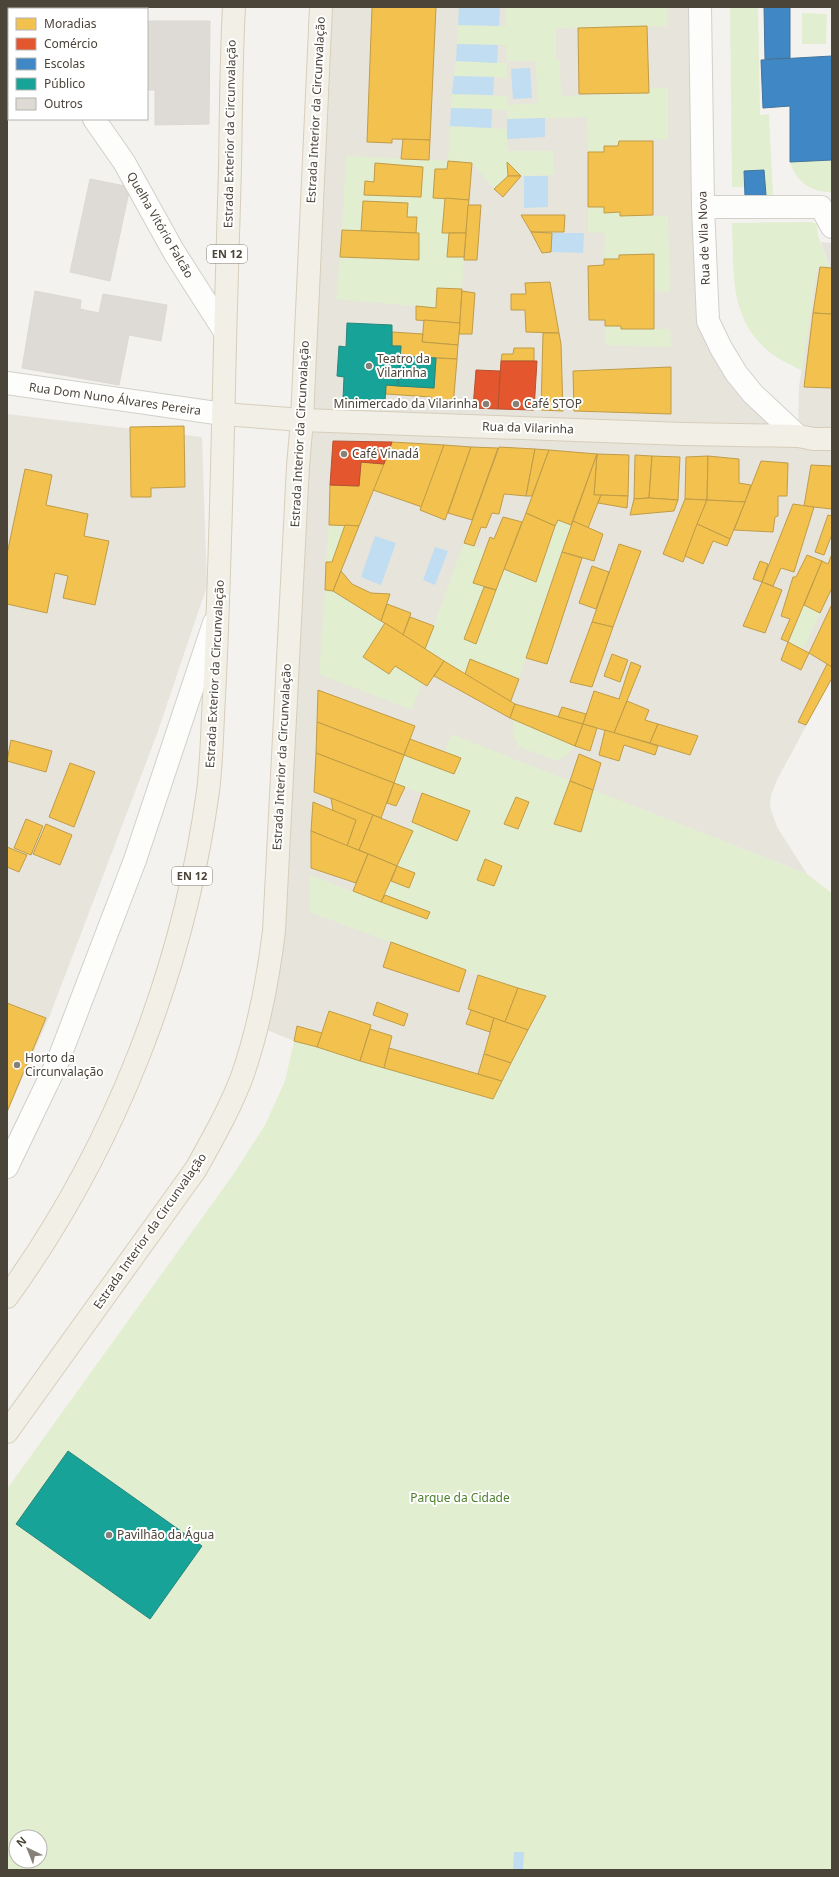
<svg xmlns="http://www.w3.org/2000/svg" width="839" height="1877" viewBox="0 0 839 1877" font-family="'Noto Sans',sans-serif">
	<rect width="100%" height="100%" fill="#f4f2ee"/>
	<g fill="#e7e4dc">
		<polygon points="321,7 700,7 708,321 798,435 799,387 817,267 832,268 832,678 777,780 771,795 770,807 777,827 807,874 544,771 508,985 546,996 493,1099 294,1041 257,1026"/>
		<polygon points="7,414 202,437 207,586 157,734 50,1015 7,1113"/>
	</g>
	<g fill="#e1eecf" fill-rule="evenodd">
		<polygon points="459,7 667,7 667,26 556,28 556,60 560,60 561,96 648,93 649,88 668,88 668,139 619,141 618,146 604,146 604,152 588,152 587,117 507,119 507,110 451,108 452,94 507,96 507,105 537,103 536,61 507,61 506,45 457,44 458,25 506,26 506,8"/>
		<polygon points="730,7 758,7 760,115 769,114 773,195 766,195 764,170 744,171 744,187 732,187"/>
		<polygon points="802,13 827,14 826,44 802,44"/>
		<polygon points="456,61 507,63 507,78 454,76"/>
		<path d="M450,126L507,129L508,151H553V175L521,176L508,162V176L494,189L472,163L448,161L447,169H435L433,198H445L449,233L447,256L464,257L462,289L437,288L436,308L336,299L340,257L419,260V233H416L417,217H407V203L363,201L361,231L342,230L346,156L448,161ZM375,163L423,167L421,197L364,194L365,181L374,182Z"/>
		<path d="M832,160V192C812,193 796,182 790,162Z"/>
		<polygon points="588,207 604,207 605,213 620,212 621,216 668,216 670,292 654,291 654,254 620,255 619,259 604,259 605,233 588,232"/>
		<path d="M811,222L817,224L818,235L830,268L817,267L802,371C792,365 781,361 772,354C728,320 734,273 732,223Z"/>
		<polygon points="605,326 621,326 621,329 670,329 671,347 605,345"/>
		<polygon points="558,520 571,525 519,679 471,659 465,674 425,649 464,543 485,550 473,583 484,587 464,639 476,644 504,569 536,582"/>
		<polygon points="329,525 345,525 332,562 326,562"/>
		<polygon points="325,590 333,591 385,623 363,657 389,674 395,666 422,683 412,710 319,674"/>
		<polygon points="804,605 820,613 803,649 788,642"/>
		<polygon points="513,719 575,746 567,755 558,761 519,747 514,737"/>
		<path d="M451,734L807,874L832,893V1870H7V1489L235,1172L265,1125L285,1081L294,1041L493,1099L546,997L478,975L309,912L310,875L427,919L430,911L385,895L391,881L409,888L415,873L397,866L413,831L408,829L412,822L457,841L469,811L394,783L404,755L454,774L461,758L445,752ZM516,797L529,802L517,829L504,824ZM16,1837H40V1861H16Z"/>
	</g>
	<polygon fill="#e6e3df" points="821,242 832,243 832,268 830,268"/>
	<g fill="#c0ddf1">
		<polygon points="459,7 500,8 499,26 458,25"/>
		<polygon points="457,44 498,45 497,63 456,61"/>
		<polygon points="530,68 532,98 513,99 511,69"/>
		<polygon points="454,76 494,77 493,95 452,94"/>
		<polygon points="451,108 492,109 491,128 450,126"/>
		<polygon points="545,118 545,137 507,139 507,119"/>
		<polygon points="524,176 548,176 548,207 524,208"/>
		<polygon points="552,233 584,233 583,253 551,252"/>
		<polygon points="375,536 396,543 381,585 361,577"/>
		<polygon points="435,547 448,551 435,585 423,580"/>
		<polygon points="514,1852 524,1852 523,1870 513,1870"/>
	</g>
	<g fill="#f2c14e" stroke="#c09c48">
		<polygon points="372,7 436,7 430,140 392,139 392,143 367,142"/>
		<polygon points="647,26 649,93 579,94 578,28"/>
		<polygon points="403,139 430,140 429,160 401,159"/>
		<polygon points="619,141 653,141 653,215 620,216 620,212 604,213 604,207 588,207 588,152 604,152 604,146 618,146"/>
		<polygon points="448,161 472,163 469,200 433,198 435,169 447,169"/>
		<polygon points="507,162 521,176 508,176"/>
		<polygon points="375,163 423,167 421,197 364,195 365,181 374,182"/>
		<polygon points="508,176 521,176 503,197 494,189"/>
		<polygon points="445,198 469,200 466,233 442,233"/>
		<polygon points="363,201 408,203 407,217 417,217 416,233 361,231"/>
		<polygon points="468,205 481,205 477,260 464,260"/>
		<polygon points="521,215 565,215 564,232 531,232"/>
		<polygon points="342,230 419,233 419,260 340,257"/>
		<polygon points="531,232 552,233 551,252 542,253"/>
		<polygon points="449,233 466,233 464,257 447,257"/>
		<polygon points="654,254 654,329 621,329 621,326 605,326 605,320 589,320 588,266 604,265 604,259 619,259 619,255"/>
		<polygon points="820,267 832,268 832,314 813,313"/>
		<polygon points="550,282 559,333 526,332 525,310 511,310 511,294 526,294 525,283"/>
		<polygon points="437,288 462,289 460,323 416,320 416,306 436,308"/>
		<polygon points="462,291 475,293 472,334 459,334"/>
		<polygon points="813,313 832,314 832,388 804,387"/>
		<polygon points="424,320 460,323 458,345 422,342"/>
		<polygon points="392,332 423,334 422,342 458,345 457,359 400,356 401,346 392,346"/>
		<polygon points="543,333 559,333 561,344 563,411 541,410"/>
		<polygon points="514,348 534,348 534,361 501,361 502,354 513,354"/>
		<polygon points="436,358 457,359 453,407 431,406 431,397 386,394 386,385 434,388"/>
		<polygon points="671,367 671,414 574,411 573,371"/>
		<polygon points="184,426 185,487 151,488 151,497 131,497 130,427"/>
		<polygon points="392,442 444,445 422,507 373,490"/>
		<polygon points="444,445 471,447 445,520 420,510"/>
		<polygon points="471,447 498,448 472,520 448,513"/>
		<polygon points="499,447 535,449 526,496 504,494 499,514 492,513 486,528 481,527 474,546 464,543"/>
		<polygon points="535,449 549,450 532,496 526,496"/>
		<polygon points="549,450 597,454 571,525 558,520 555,526 526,513"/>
		<polygon points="597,454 629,455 628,496 594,495"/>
		<polygon points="597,454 594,495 601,495 588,528 573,521"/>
		<polygon points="635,455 652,456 649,498 634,499"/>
		<polygon points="652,456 680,457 678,500 649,498"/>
		<polygon points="708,456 707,500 685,499 686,457"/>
		<polygon points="708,456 739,459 739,483 751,485 745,502 707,500"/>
		<polygon points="761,461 788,463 787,496 778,496 778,516 775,517 773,532 734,530"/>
		<polygon points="361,462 384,464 359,526 329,525 330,485 359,486"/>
		<polygon points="811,465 832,466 832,509 804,506"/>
		<polygon points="25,469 52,475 46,505 88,514 84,536 109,541 95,605 63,598 68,576 55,573 47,613 7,604 7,554"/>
		<polygon points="601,495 628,496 627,508 598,503"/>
		<polygon points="634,499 649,498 678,500 674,511 630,515"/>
		<polygon points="685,499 707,500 683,562 663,554"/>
		<polygon points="707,500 745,502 730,539 697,524"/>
		<polygon points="793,504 814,507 794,572 781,568 773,586 762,582"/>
		<polygon points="526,513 555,526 536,582 504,569"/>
		<polygon points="828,515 832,516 832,534 824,555 815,552"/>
		<polygon points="503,517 522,522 496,590 473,583 490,537 494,539"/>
		<polygon points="573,521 603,534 594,561 562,552"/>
		<polygon points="697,524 730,539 727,546 713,541 703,564 685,556"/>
		<polygon points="345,525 359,526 333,591 325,590 326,562 332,562"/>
		<polygon points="619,544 641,551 613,627 592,622"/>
		<polygon points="562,552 582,558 547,664 526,658"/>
		<polygon points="832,554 832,588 820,613 804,605 822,561 828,564"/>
		<polygon points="807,555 822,561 788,642 781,639 790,619 781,616 793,577 796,577"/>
		<polygon points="760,561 768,564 762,582 753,579"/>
		<polygon points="592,566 609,572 596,609 579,603"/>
		<polygon points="341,571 352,584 371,593 390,594 381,621 333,591"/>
		<polygon points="762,582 782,590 765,633 743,626"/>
		<polygon points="484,587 496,590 476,644 464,639"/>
		<polygon points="387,604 411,613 403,635 381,621"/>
		<polygon points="832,604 832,667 809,653"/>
		<polygon points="410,617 434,626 425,649 403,635"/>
		<polygon points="592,622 613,627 592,687 570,682"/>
		<polygon points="385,623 444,661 427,686 395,666 389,674 363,657"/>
		<polygon points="788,642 809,653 801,670 781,660"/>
		<polygon points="612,654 628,660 620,682 604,676"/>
		<polygon points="470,659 519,679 510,703 465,674"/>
		<polygon points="444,661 515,704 510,718 434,676"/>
		<polygon points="631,662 641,666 614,733 583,724 594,691 619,699"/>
		<polygon points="827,664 832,667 832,678 806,725 798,722"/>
		<polygon points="318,690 415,726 404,755 317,722"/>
		<polygon points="627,701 649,710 645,720 658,724 650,743 614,733"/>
		<polygon points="515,704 583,724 575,746 510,718"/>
		<polygon points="562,707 586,714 583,724 558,717"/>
		<polygon points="317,722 404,755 394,783 316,753"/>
		<polygon points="583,724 597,728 590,751 575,746"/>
		<polygon points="658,724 698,736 690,755 650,743"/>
		<polygon points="605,730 658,746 655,755 624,745 619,761 599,755"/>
		<polygon points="410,739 461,758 454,774 404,755"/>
		<polygon points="11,740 52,751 46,772 7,761"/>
		<polygon points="316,753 394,783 381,818 314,792"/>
		<polygon points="579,754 601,763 593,790 570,781"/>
		<polygon points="70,763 95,772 74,827 49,817"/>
		<polygon points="570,781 593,790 581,832 554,824"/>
		<polygon points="394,783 405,787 396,806 387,803"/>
		<polygon points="422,793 470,811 457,841 412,822"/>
		<polygon points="516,797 529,802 518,829 504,824"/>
		<polygon points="331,798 373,815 359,850 347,846 356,820 333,811"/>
		<polygon points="313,802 356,820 347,846 311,831"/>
		<polygon points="373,815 413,831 397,866 359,850"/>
		<polygon points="26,819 43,826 31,855 14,848"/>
		<polygon points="46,824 72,835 60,865 33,854"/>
		<polygon points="311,831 368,854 356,883 311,868"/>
		<polygon points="7,847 27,855 19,872 7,867"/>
		<polygon points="368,854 397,866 381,902 353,891"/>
		<polygon points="485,859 502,866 494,886 477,880"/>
		<polygon points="397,866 415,873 409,888 391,881"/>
		<polygon points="385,895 430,912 427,919 381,902"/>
		<polygon points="391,942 466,970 459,992 383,967"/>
		<polygon points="478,975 518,988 505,1022 468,1009"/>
		<polygon points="518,988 546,996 528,1030 505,1022"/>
		<polygon points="377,1002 408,1014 404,1026 373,1015"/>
		<polygon points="7,1003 46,1018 7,1112"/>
		<polygon points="471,1010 494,1018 490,1032 466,1024"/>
		<polygon points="329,1011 371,1025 360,1061 317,1047"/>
		<polygon points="494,1018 528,1030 511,1063 484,1054"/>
		<polygon points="297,1026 322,1033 317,1047 294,1041"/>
		<polygon points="370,1029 392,1036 384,1068 360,1061"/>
		<polygon points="389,1048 478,1074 502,1081 493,1099 384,1068"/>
		<polygon points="484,1054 511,1063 502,1081 478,1074"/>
	</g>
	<g fill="#e4572e" stroke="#b65131">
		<polygon points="501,361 537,361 534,410 498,409"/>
		<polygon points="476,370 500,371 498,409 473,408"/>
		<polygon points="333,441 392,442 384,464 361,462 359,486 330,485"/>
	</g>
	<g fill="#3f88c5" stroke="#43749b">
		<polygon points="764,7 790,7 790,58 765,59"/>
		<polygon points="832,56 832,160 790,162 790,106 763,108 761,60"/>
		<polygon points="764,170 766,195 745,196 744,171"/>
	</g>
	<g fill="#17a398" stroke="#27867c">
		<polygon points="347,323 392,325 392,346 401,346 398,386 386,385 385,401 343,399 344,377 337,376 339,346 346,347"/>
		<polygon points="400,356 436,358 434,388 398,386"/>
		<polygon points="68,1451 202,1546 150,1619 16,1524"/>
	</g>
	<g fill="#dedbd6" stroke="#dcd9d4">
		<polygon points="147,21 210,21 209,124 155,125 155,90 147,90"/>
		<polygon points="90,179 130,187 110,281 70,272"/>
		<polygon points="35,291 81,300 80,309 99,313 103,294 167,305 161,341 129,335 119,385 22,368"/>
	</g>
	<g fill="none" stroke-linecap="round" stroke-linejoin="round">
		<g stroke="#d2d0cb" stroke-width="24">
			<g id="minor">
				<polyline points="700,7 703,207 708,321 721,348 736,373 753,394 798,436"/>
				<polyline points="7,16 9,19"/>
				<polyline points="94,119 124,162 174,252 225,332"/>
				<polyline points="703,207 821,207 832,227"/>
				<polyline points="7,383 223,414"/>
				<polyline points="7,1167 58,1061 135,860 214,623"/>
			</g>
		</g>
		<g stroke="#d6cebb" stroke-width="24">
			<g id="major">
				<polyline points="223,414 302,420 684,434 798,436 814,439 832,439"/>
				<path d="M7,1297C114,1149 183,972 208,791C212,760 212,728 214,697C218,621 220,545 222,469C224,369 227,268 230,168C231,114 231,61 234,7"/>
				<path d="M7,1432L196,1169C213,1138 231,1107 243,1074C259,1027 268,980 274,931L298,466L302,420L321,7"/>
			</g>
		</g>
		<use href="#minor" stroke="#fdfdfc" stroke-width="22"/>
		<use href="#major" stroke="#f2efe6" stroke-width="22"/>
	</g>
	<g fill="#868178" stroke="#fff" stroke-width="1.5">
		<circle cx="369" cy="366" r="4"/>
		<circle cx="486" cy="404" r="4"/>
		<circle cx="516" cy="404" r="4"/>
		<circle cx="344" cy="454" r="4"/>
		<circle cx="17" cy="1065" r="4"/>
		<circle cx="109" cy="1535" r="4"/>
	</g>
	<g text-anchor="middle" stroke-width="4" stroke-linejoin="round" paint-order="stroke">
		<g fill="#fff" stroke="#817c74" stroke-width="1">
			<rect x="207" y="245" width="40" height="18" rx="3"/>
			<rect x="172" y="867" width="40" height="18" rx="3"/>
		</g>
		<g font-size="11" font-weight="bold" fill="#4b4439">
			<text x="227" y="258">EN 12</text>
			<text x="192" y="880">EN 12</text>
		</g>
		<g font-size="12" fill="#4b4439" stroke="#fff">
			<text transform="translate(316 110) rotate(-87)" y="4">Estrada Interior da Circunvalação</text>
			<text transform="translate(230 134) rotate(-89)" y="4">Estrada Exterior da Circunvalação</text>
			<text transform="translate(160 225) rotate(60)" y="4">Quelha Vitório Falcão</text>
			<text transform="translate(704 238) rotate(-92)" y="4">Rua de Vila Nova</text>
			<text transform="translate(115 399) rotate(8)" y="4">Rua Dom Nuno Álvares Pereira</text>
			<text transform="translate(528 428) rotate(2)" y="4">Rua da Vilarinha</text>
			<text transform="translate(300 434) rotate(-87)" y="4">Estrada Interior da Circunvalação</text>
			<text transform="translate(215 674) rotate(-87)" y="4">Estrada Exterior da Circunvalação</text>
			<text transform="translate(282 757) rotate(-87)" y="4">Estrada Interior da Circunvalação</text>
			<text transform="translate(150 1231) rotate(-55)" y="4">Estrada Interior da Circunvalação</text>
		</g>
		<g font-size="12" fill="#4b4439" stroke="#fff" text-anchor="start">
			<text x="377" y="363">Teatro da<tspan x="377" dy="14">Vilarinha</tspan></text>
			<text x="478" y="408" text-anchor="end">Minimercado da Vilarinha</text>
			<text x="524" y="408">Café STOP</text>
			<text x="352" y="458">Café Vinadá</text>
			<text x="25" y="1062">Horto da<tspan x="25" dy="14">Circunvalação</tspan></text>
			<text x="117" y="1539">Pavilhão da Água</text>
		</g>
		<g font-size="12" fill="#4a7f2a" stroke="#fff">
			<text x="460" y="1502">Parque da Cidade</text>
		</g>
	</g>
	<rect width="839" height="1877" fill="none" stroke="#4b4439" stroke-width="16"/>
	<rect x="8" y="8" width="140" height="112" fill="#ffffff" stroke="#b7b4b0"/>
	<rect x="16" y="18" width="20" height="12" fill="#f2c14e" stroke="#b7b4b0"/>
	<text x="44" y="28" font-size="12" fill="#4b4439">Moradias</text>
	<rect x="16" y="38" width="20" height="12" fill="#e4572e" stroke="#b7b4b0"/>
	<text x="44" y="48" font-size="12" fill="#4b4439">Comércio</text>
	<rect x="16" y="58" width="20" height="12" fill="#3f88c5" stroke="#b7b4b0"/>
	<text x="44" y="68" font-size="12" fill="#4b4439">Escolas</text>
	<rect x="16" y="78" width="20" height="12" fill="#17a398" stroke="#b7b4b0"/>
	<text x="44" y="88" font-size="12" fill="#4b4439">Público</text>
	<rect x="16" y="98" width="20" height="12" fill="#dedbd6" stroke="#b7b4b0"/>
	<text x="44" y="108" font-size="12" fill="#4b4439">Outros</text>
	<g transform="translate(28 1849) rotate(317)"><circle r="19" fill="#ffffff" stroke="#b7b4b0"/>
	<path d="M0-3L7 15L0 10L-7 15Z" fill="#868178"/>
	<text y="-6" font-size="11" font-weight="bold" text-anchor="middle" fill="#4b4439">N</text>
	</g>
</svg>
